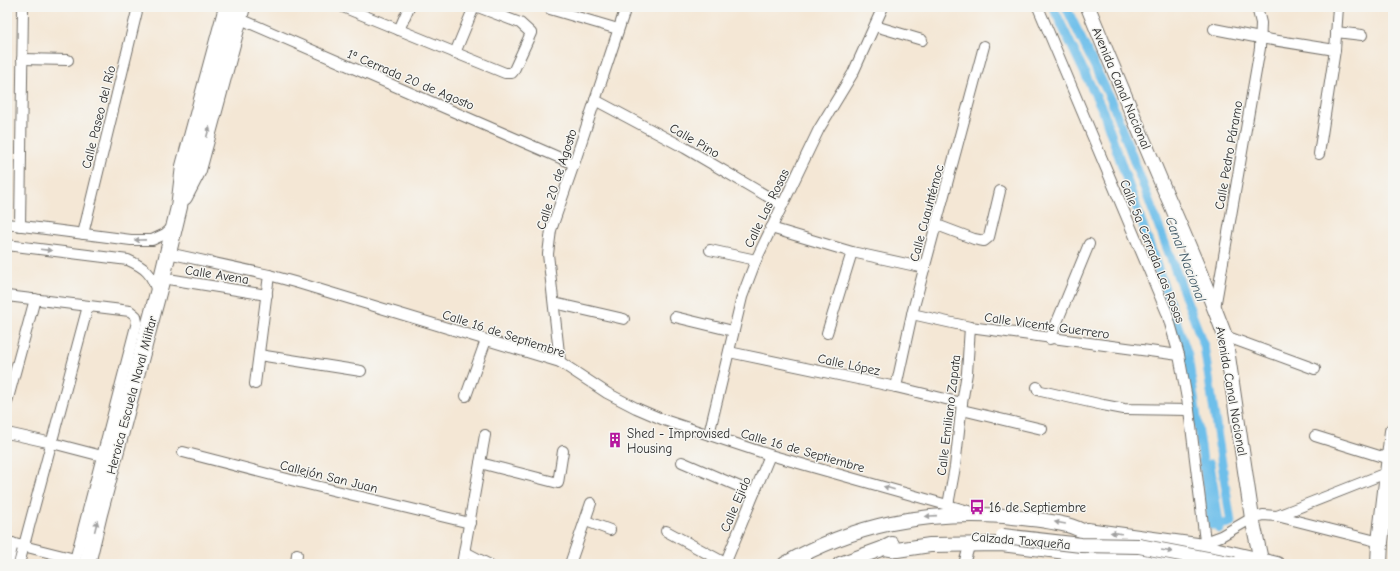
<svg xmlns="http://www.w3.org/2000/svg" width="1400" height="571" viewBox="0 0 1400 571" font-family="'Comic Neue',sans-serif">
	<rect width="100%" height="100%" fill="#f6f6f2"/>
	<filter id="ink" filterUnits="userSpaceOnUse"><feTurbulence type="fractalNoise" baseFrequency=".025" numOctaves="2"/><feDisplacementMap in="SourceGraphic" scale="8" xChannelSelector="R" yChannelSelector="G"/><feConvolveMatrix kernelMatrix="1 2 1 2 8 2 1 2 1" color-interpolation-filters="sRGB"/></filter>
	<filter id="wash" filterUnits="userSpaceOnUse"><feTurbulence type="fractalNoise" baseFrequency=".012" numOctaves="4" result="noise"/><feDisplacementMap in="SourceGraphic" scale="16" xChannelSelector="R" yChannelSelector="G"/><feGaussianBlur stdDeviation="0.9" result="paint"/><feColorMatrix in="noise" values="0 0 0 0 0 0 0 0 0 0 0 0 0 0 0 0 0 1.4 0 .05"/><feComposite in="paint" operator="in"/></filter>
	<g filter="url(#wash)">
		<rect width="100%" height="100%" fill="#f4e7d5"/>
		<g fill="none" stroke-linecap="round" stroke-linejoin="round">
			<g stroke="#6ebfea" stroke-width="9">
				<polyline points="1053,7 1103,111 1188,355 1212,525 1231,523 1204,346 1111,100 1066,7"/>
				<polyline points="1210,464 1220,529"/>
			</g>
		</g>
	</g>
	<g filter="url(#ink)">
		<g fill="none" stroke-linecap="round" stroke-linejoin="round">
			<g stroke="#716d66" stroke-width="12">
				<g id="street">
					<polyline points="343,7 505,73 512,73 514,70 531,33 520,23 478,7"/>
					<polyline points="1038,7 1167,313 1179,355 1189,410 1205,541"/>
					<polyline points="550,9 618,29"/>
					<polyline points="238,18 574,164"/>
					<polyline points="875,26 922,40"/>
					<polyline points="1214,29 1260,38 1335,50"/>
					<polyline points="399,30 409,7"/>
					<polyline points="1336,32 1362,35"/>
					<polyline points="455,53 474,7"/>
					<polyline points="22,59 68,60"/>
					<polyline points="595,100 685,148 782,205"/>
					<polyline points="1319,154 1335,50 1338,7"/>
					<polyline points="7,224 131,240 152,240 165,234 174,226"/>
					<polyline points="937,225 974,239 984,241 989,237 1000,191"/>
					<polyline points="20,226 23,7"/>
					<polyline points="771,228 852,252 925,268"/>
					<polyline points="83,234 138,7"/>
					<path d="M7,245L128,260C146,268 152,274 157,292"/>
					<polyline points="710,250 756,260"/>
					<polyline points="168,253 269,275 298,283 560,362 607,393 636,408 664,420 770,455 972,512"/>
					<polyline points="162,278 267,295"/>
					<polyline points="7,296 130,311 136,316 137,322 74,564"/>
					<polyline points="554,303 624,319"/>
					<polyline points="1215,308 1260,48 1261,23 1257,7"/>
					<polyline points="912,314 970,327 1179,355"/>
					<polyline points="675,317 733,331"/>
					<polyline points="827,333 852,252"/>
					<polyline points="1225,336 1315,369"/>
					<polyline points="1050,339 1089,244"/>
					<polyline points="729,352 896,387 962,403"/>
					<polyline points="259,355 361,371"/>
					<polyline points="560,362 548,254 551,230 574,164 626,7"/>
					<polyline points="255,384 269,275"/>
					<polyline points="896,387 912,314 984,46"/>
					<polyline points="1037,387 1038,390 1041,391 1103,405 1124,409 1189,410"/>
					<polyline points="466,396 486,340"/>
					<polyline points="7,402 35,299"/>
					<polyline points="962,410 1042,429"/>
					<polyline points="7,433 52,443 102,456"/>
					<polyline points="709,434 742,297 756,260 819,129 853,73 883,7"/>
					<polyline points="1315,436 1389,459"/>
					<polyline points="183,452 295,481 470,523"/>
					<polyline points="682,462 754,493"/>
					<polyline points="480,463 558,483 563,451"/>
					<polyline points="948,505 955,467 962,403 967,373 970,327"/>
					<polyline points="1277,516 1380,542"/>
					<polyline points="586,521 610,530"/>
					<polyline points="666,531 725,563"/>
					<polyline points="7,542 75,559"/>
					<polyline points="1199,544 1221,536 1252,518 1263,515 1277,516 1381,475"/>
					<polyline points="465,552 488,564"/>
					<polyline points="8,564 13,543"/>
					<polyline points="19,564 88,306"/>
					<polyline points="296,564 297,554"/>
					<polyline points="462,564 485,435"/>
					<polyline points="570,564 591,503"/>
					<polyline points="725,564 770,455"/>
					<polyline points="964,564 970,543"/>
				</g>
			</g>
			<g stroke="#716d66" stroke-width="16">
				<g id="secondary">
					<path d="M1088,7C1112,66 1137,125 1162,184C1184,234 1206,285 1225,336L1252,518L1261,560"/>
					<polyline points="1087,530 1197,545 1277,564"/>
					<polyline points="884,548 897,550 930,545 1001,544 1098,556 1138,564"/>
					<path d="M785,564C855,524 924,511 1004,516C1025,518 1047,520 1067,525C1080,528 1089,535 1100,540C1123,551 1147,559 1172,564"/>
					<polyline points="840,564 884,548 892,544"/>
				</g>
			</g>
			<g stroke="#716d66" stroke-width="18">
				<g id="primary">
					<polyline points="184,197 198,170 242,7"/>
					<polyline points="87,564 99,514 162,278 179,207 184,166 227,7"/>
					<polyline points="1379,564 1380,542 1393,431"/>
				</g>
			</g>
			<use href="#street" stroke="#fff" stroke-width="10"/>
			<use href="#secondary" stroke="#fff" stroke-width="14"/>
			<use href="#primary" stroke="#fff" stroke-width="16"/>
			<g stroke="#716d66" stroke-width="16" stroke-linecap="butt">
				<polyline id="secondary-bridge" points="1003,536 1081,545 1139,546 1234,564"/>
			</g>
			<use href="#secondary-bridge" stroke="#fff" stroke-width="14"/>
		</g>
		<defs><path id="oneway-solid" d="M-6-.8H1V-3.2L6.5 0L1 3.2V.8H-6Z"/></defs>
		<g fill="#a0a0a0">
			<use href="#oneway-solid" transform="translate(208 132) rotate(-75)"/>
			<use href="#oneway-solid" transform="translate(140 240) rotate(179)"/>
			<use href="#oneway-solid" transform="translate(46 250) rotate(7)"/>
			<use href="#oneway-solid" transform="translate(889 488) rotate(-164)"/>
			<use href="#oneway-solid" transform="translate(931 516) rotate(176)"/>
			<use href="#oneway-solid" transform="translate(1060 523) rotate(-170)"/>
			<use href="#oneway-solid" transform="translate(96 526) rotate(-76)"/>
			<use href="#oneway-solid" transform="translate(1116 533) rotate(-173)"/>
			<use href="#oneway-solid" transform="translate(1167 551) rotate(10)"/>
		</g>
	</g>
	<defs>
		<g id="building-bare" transform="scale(1.2)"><path d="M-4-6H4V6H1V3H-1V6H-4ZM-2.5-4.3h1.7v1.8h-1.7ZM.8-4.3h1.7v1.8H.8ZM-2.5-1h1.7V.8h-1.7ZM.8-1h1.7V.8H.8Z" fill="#b5179e" stroke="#f6f6f2" stroke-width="2.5" paint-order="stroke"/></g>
		<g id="bus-bare" transform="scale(1.2)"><path d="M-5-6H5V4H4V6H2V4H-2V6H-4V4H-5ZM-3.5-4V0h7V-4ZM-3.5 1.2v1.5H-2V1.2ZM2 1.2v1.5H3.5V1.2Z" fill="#b5179e" stroke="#f6f6f2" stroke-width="2.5" paint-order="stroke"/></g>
	</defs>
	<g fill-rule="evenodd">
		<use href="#building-bare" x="615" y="440"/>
		<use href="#bus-bare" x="977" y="507"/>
	</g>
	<g text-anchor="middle" stroke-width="3" stroke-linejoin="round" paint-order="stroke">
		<g font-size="13" fill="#2b2b2b" stroke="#f6f6f2">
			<text transform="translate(411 79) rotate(23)" y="5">1ª Cerrada 20 de Agosto</text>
			<text transform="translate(1122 88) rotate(67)" y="5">Avenida Canal Nacional</text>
			<text transform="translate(98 117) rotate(-76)" y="5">Calle Paseo del Río</text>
			<text transform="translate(695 140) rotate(30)" y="5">Calle Pino</text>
			<text transform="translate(1228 155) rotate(-80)" y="5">Calle Pedro Páramo</text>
			<text transform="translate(556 179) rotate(-72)" y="5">Calle 20 de Agosto</text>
			<text transform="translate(766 208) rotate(-64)" y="5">Calle Las Rosas</text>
			<text transform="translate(926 213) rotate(-75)" y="5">Calle Cuauhtémoc</text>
			<text transform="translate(1153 251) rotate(68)" y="5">Calle 5a Cerrada Las Rosas</text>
			<text transform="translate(217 274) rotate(9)" y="5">Calle Avena</text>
			<text transform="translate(1047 325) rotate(8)" y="5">Calle Vicente Guerrero</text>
			<text transform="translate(504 333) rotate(18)" y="5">Calle 16 de Septiembre</text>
			<text transform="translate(849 364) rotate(12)" y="5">Calle López</text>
			<text transform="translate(1232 391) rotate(80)" y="5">Avenida Canal Nacional</text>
			<text transform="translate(131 395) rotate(-75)" y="5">Heroica Escuela Naval Militar</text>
			<text transform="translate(948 415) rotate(-83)" y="5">Calle Emiliano Zapata</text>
			<text transform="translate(803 450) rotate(16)" y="5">Calle 16 de Septiembre</text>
			<text transform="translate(329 476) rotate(14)" y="5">Callejón San Juan</text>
			<text transform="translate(735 504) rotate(-67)" y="5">Calle Ejido</text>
			<text transform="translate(1021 540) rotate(5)" y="5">Calzada Taxqueña</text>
		</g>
		<g font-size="13" fill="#2b2b2b" stroke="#f6f6f2" text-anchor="start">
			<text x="627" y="438">Shed - Improvised<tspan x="627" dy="15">Housing</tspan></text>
			<text x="989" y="512">16 de Septiembre</text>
		</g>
		<g font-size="14" font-style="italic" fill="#3f5764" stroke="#f6f6f2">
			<text transform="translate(1186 259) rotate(69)" y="5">Canal Nacional</text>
		</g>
	</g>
	<rect width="1400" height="571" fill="none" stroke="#f6f6f2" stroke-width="24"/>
</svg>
